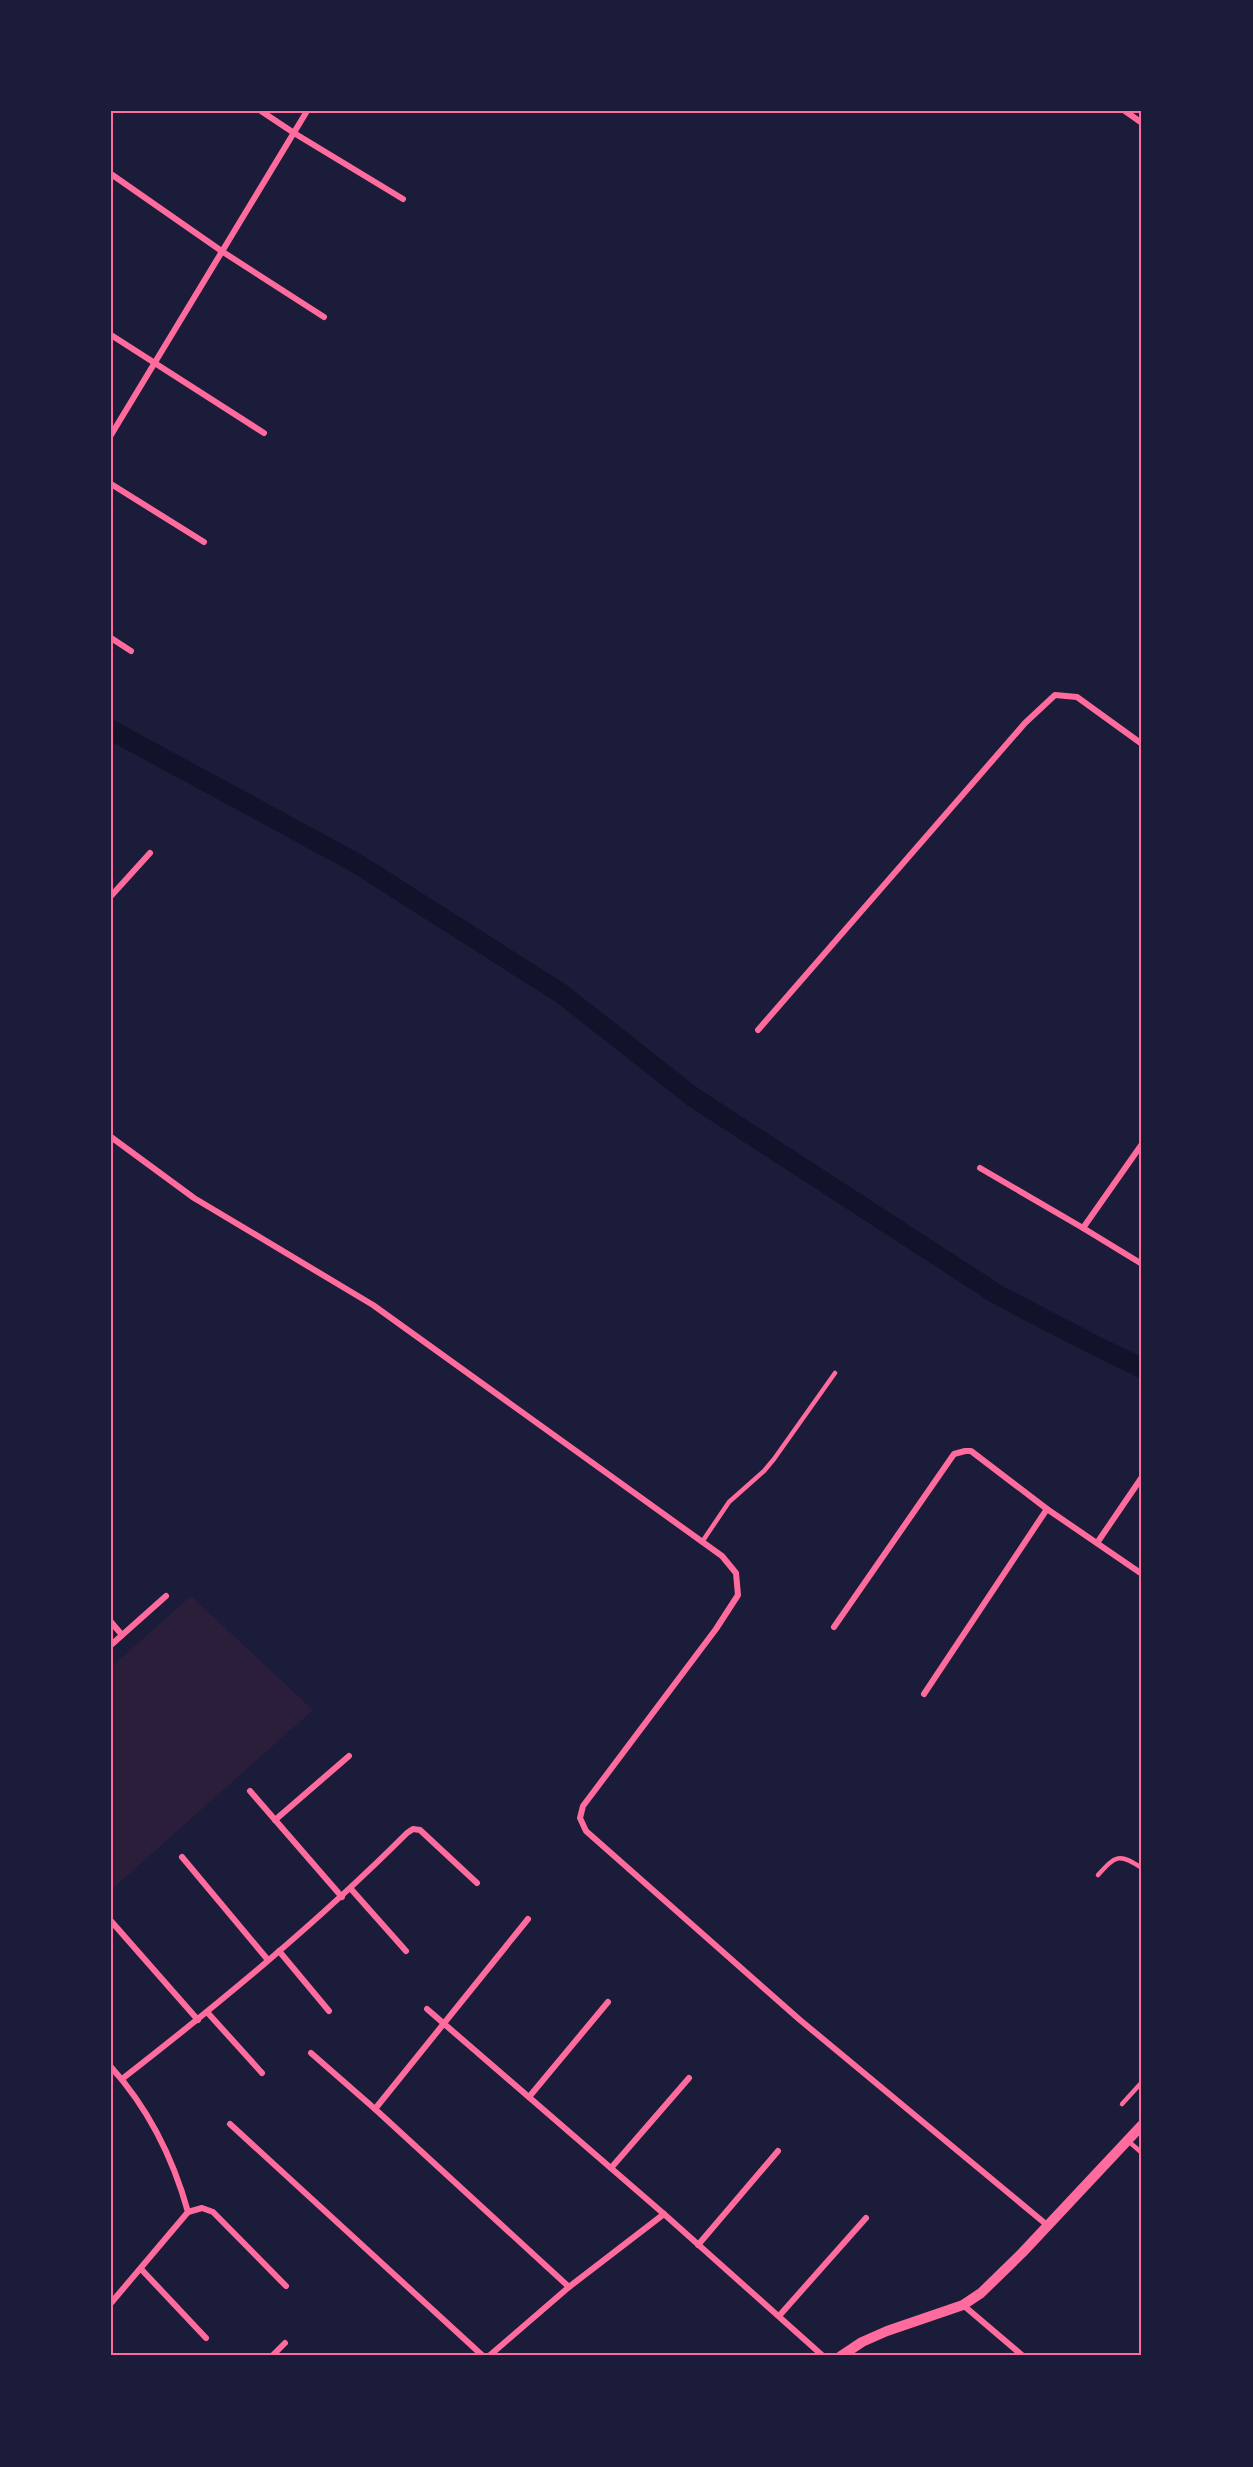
<svg xmlns="http://www.w3.org/2000/svg" width="1253" height="2467" viewBox="0 0 1253 2467" font-family="'Fira Sans',sans-serif">
	<rect width="100%" height="100%" fill="#1b1b3a"/>
	<polygon fill="#2a1e3b" points="191,1596 313,1710 111,1890 111,1667"/>
	<g fill="none" stroke-linecap="round" stroke-linejoin="round">
		<polyline stroke="#12122b" stroke-width="20" points="111,730 356,863 562,994 693,1097 998,1295 1098,1347 1142,1368"/>
		<g stroke="#ff6b9d" stroke-width="4.5">
			<polyline points="702,1542 729,1502 764,1471 774,1459 835,1373"/>
			<path d="M1098,1875C1116,1855 1119,1853 1142,1868"/>
			<polyline points="1122,2104 1142,2082"/>
			<polyline points="1127,2140 1142,2153"/>
		</g>
		<g stroke="#ff6b9d" stroke-width="6">
			<polyline points="261,111 294,133 403,199"/>
			<polyline points="1125,111 1142,123"/>
			<polyline points="111,174 223,252 324,317"/>
			<polyline points="111,335 264,433"/>
			<polyline points="111,435 307,111"/>
			<polyline points="111,484 204,542"/>
			<polyline points="111,638 131,651"/>
			<polyline points="111,896 150,853"/>
			<polyline points="758,1030 1025,723 1055,695 1077,697 1142,744"/>
			<polyline points="111,1137 194,1198 373,1305 722,1556 736,1573 738,1595 716,1629 583,1806 580,1818 586,1831 800,2020 1047,2225"/>
			<polyline points="1142,1144 1083,1228 1142,1264"/>
			<polyline points="980,1168 1083,1228"/>
			<polyline points="1097,1543 1142,1477"/>
			<polyline points="111,1622 122,1635"/>
			<polyline points="834,1627 954,1454 965,1451 971,1451 1047,1509 1142,1574"/>
			<polyline points="111,1645 166,1596"/>
			<polyline points="924,1694 1047,1509"/>
			<polyline points="250,1791 342,1897"/>
			<polyline points="275,1820 349,1756"/>
			<polyline points="182,1857 268,1960"/>
			<polyline points="351,1889 406,1951"/>
			<polyline points="111,1921 198,2020"/>
			<polyline points="279,1951 329,2011"/>
			<polyline points="427,2009 664,2214 823,2356"/>
			<polyline points="207,2012 262,2073"/>
			<polyline points="311,2053 375,2109 569,2287"/>
			<path d="M111,2067C149,2109 173,2158 188,2212"/>
			<path d="M122,2079C221,2002 318,1922 407,1833L413,1829L420,1830L477,1883"/>
			<polyline points="529,2097 608,2002"/>
			<polyline points="375,2109 528,1919"/>
			<polyline points="230,2124 483,2356"/>
			<polyline points="611,2168 689,2078"/>
			<polyline points="698,2245 778,2151"/>
			<polyline points="141,2269 206,2338"/>
			<polyline points="111,2303 188,2212 202,2208 213,2212 286,2286"/>
			<polyline points="963,2305 1023,2356"/>
			<polyline points="779,2316 866,2218"/>
			<polyline points="272,2356 285,2343"/>
			<polyline points="489,2356 569,2287 664,2214"/>
		</g>
		<polyline stroke="#ff6b9d" stroke-width="10" points="841,2356 862,2342 887,2331 963,2305 981,2293 1022,2253 1142,2125"/>
	</g>
	<rect width="1253" height="2467" fill="none" stroke="#1b1b3a" stroke-width="225"/>
	<rect x="112" y="112" width="1028" height="2242" fill="none" stroke="#ff6b9d" stroke-width="2"/>
</svg>
